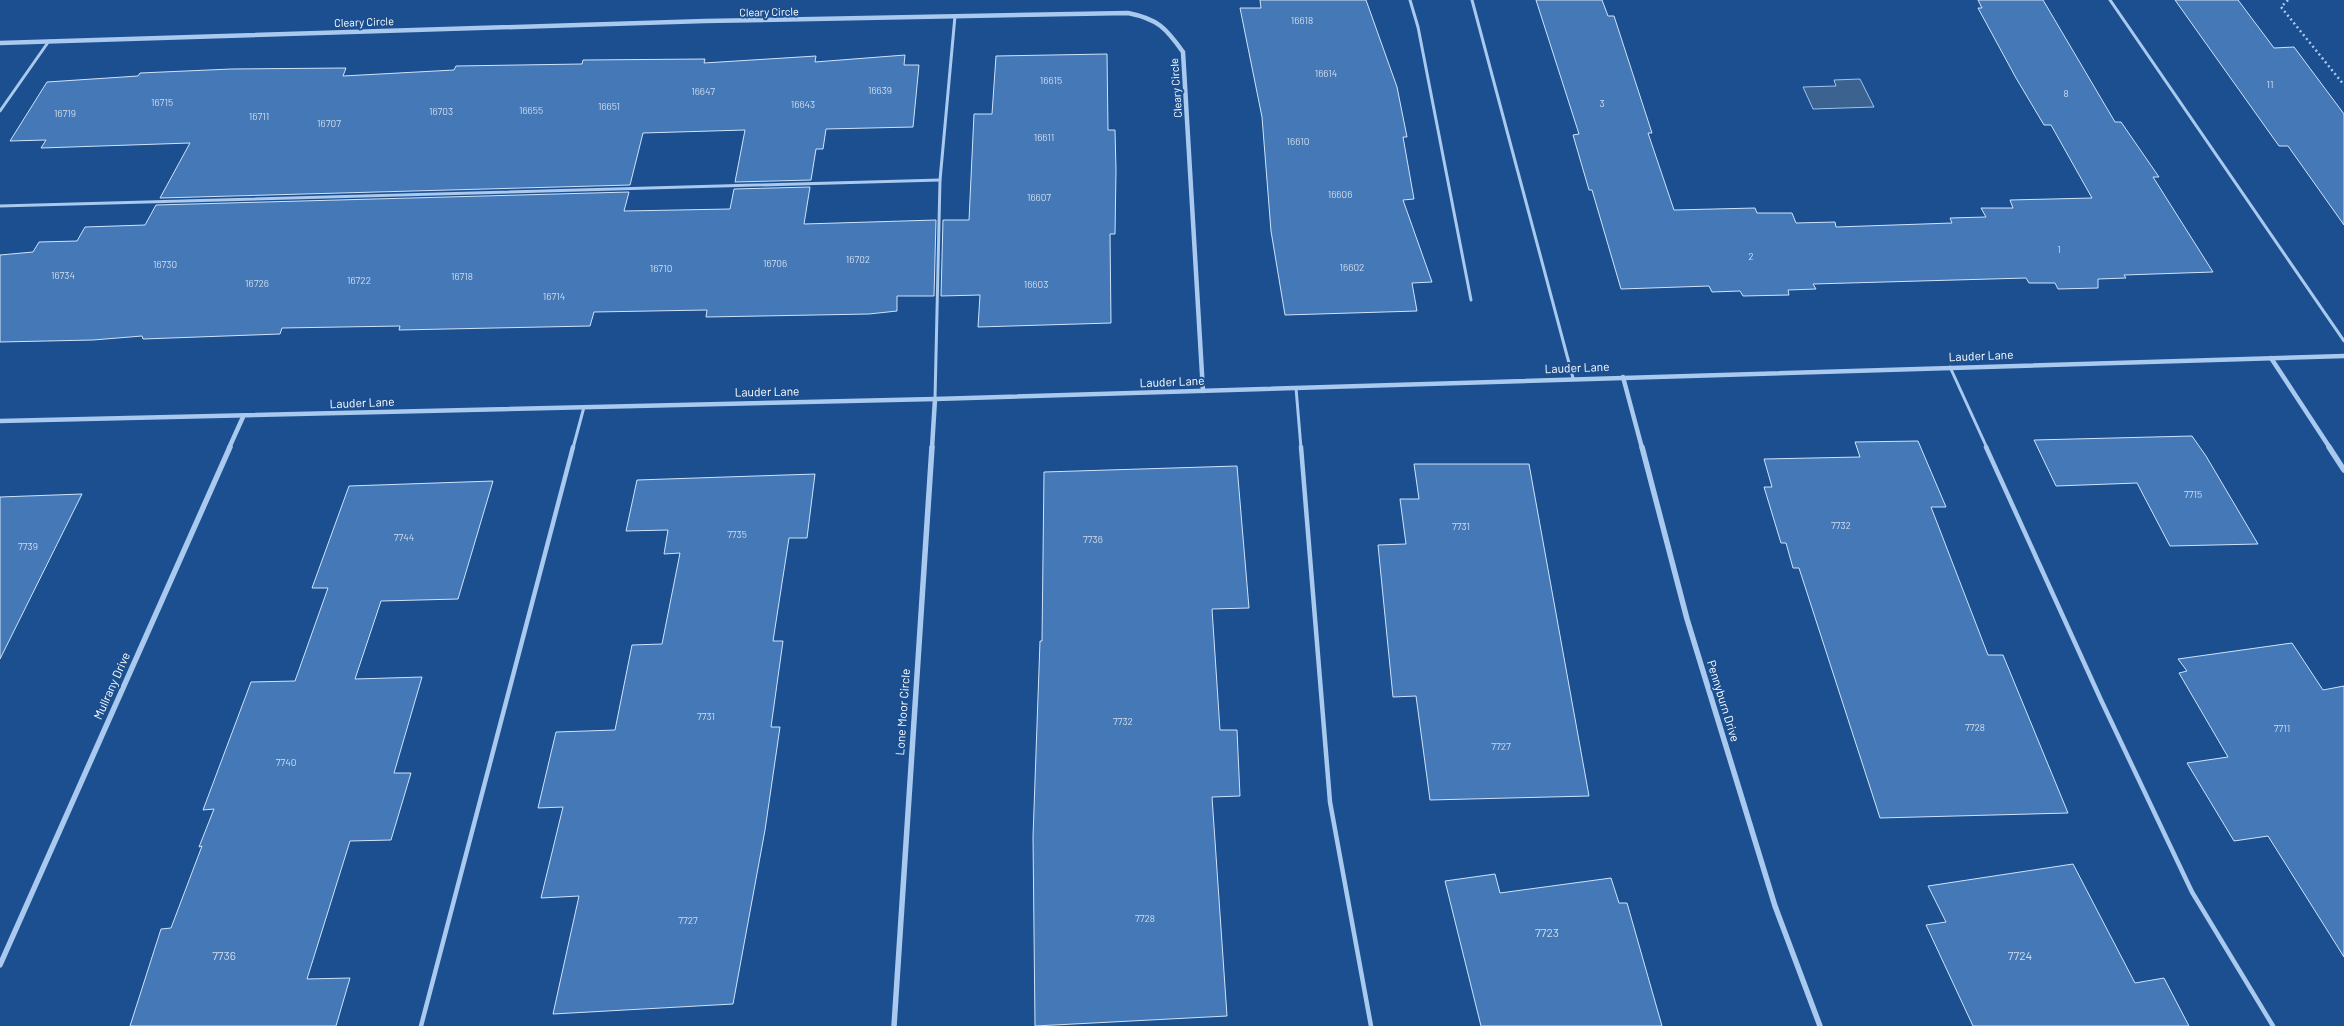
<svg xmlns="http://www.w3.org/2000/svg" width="2344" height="1026" viewBox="0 0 2344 1026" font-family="Barlow,sans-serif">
	<rect width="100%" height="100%" fill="#1b4f8f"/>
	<polygon fill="#3c6290" stroke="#9cc4f0" points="1860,79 1874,107 1813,109 1803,87 1836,86 1834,80"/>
	<g fill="#4478b7" stroke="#cfe3fa">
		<polygon points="1260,0 1366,0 1397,87 1407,137 1403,137 1414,199 1403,200 1432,282 1412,283 1417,311 1285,315 1271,231 1262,117 1240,8 1261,8"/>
		<polygon points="1536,0 1602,0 1608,16 1614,16 1652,133 1648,133 1674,210 1755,208 1757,213 1792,213 1796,223 1835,222 1836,227 1952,223 1950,218 1986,217 1981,208 2013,208 2010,200 2092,198 2051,125 2044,125 2016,78 1978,8 1982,8 1978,0 2043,0 2115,122 2121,122 2159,177 2153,177 2213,272 2124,275 2126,278 2098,279 2098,288 2058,289 2055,283 2029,283 2026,278 1813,284 1816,289 1788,290 1789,295 1743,296 1740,291 1712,292 1709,286 1621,289 1592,190 1589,190 1573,135 1579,134"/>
		<polygon points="2175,0 2238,0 2274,48 2294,47 2344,114 2344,225 2288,146 2279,146"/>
		<polygon points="1107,54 1108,130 1115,130 1116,170 1115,234 1110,234 1111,323 978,327 980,295 941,296 943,220 969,220 974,114 992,114 996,56"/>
		<polygon points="905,55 904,65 919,65 913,127 826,129 823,149 816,149 811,180 735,182 745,130 643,133 630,185 160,198 190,143 41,148 46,140 10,141 47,82 138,76 140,73 231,69 346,68 343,76 454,70 456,66 582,64 583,60 705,59 704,63 816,56 815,62"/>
		<polygon points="810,187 804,224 936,220 934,296 897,296 897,311 869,314 706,317 707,310 594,312 590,326 399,330 400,326 282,328 280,334 143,339 142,336 93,340 0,342 0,255 33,252 39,242 77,241 85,227 145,225 156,205 629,192 624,211 730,209 734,189"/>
		<polygon points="2192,436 2206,456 2258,544 2170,546 2137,483 2056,486 2034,440"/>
		<polygon points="1918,441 1946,507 1931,507 1988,655 2003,655 2068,813 1880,818 1799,568 1793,568 1786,543 1781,543 1764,487 1772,487 1764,459 1860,457 1855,442"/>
		<polygon points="1414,464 1529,464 1589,796 1430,800 1416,696 1393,697 1378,545 1406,544 1400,499 1419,499"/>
		<polygon points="1237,466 1249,608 1212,609 1220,730 1237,730 1240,796 1212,797 1227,1016 1035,1026 1033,837 1040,641 1042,641 1044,472"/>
		<polygon points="815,474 807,538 789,538 773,641 783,641 771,727 780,727 765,830 733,1004 553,1014 579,896 541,898 563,807 538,808 556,732 615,730 632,645 662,644 680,553 664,554 668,530 626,531 637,480"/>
		<polygon points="493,481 458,599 381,601 355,679 422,677 394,773 411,773 391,840 350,841 307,979 350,978 336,1026 130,1026 161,929 171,928 202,846 199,847 214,809 203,810 251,682 295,681 328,588 312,588 349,486"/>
		<polygon points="82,494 0,659 0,497"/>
		<polygon points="2292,643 2323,690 2344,686 2344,957 2268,836 2234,841 2187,763 2228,757 2179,673 2187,671 2178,659"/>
		<polygon points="2073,864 2135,983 2164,978 2189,1026 1973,1026 1926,925 1946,922 1928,886"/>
		<polygon points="1495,874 1500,893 1611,878 1619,903 1627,903 1662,1026 1481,1026 1445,881"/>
	</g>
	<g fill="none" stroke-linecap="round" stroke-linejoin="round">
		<polyline stroke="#a9c9ee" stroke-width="2.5" stroke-dasharray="2 3" stroke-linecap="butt" points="2288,0 2281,7 2344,85"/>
		<g stroke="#a9c9ee" stroke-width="3">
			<polyline points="1410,0 1418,27 1471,300"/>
			<polyline points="1472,0 1573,378"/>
			<polyline points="2110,0 2344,341"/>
			<polyline points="0,111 49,41"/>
			<polyline points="0,206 940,180"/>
			<polyline points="1950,367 1987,448"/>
			<polyline points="1296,388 1301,448"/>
			<polyline points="935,399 940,180 955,16"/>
			<polyline points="573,448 584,407"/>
		</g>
		<g stroke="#a9c9ee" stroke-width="4.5">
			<polyline points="1301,447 1330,802 1371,1026"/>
			<polyline points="1986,447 2101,700 2192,892 2273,1026"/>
			<polyline points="421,1026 573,447"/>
		</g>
		<g stroke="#a9c9ee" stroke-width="4.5">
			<path d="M0,43L705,21L1128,13C1158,19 1166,28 1183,52L1203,391"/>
			<polyline points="2271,358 2330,448"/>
			<polyline points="1623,377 1642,448"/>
			<polyline points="0,421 935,399 2344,356"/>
			<polyline points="229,448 243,417"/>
			<polyline points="932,448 935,399"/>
		</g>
		<g stroke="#a9c9ee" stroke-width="5.5">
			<polyline points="1642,447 1687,619 1775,906 1820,1026"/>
			<polyline points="2329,447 2344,470"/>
			<polyline points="0,965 230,447"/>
			<polyline points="894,1026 932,447"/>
		</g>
	</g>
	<g text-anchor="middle" stroke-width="4" stroke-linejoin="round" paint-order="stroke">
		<g font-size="10" fill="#d0dded">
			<text x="1302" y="24">16618</text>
			<text x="1326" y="77">16614</text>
			<text x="1051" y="84">16615</text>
			<text x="2270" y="88">11</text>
			<text x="880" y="94">16639</text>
			<text x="703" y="95">16647</text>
			<text x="2066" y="97">8</text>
			<text x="162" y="106">16715</text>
			<text x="1602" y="107">3</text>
			<text x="803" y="108">16643</text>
			<text x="609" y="110">16651</text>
			<text x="531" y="114">16655</text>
			<text x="441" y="115">16703</text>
			<text x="65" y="117">16719</text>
			<text x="259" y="120">16711</text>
			<text x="329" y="127">16707</text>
			<text x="1044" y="141">16611</text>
			<text x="1298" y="145">16610</text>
			<text x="1340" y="198">16606</text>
			<text x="1039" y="201">16607</text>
			<text x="2059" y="253">1</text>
			<text x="1751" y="260">2</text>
			<text x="858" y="263">16702</text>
			<text x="775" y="267">16706</text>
			<text x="165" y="268">16730</text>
			<text x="1352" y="271">16602</text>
			<text x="661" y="272">16710</text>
			<text x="63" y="279">16734</text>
			<text x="462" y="280">16718</text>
			<text x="359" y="284">16722</text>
			<text x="257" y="287">16726</text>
			<text x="1036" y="288">16603</text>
			<text x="554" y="300">16714</text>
			<text x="2193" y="498">7715</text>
			<text x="1841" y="529">7732</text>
			<text x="1461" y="530">7731</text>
			<text x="737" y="538">7735</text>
			<text x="404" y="541">7744</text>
			<text x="1093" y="543">7736</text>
			<text x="28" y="550">7739</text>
			<text x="706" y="720">7731</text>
			<text x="1123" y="725">7732</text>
			<text x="1975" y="731">7728</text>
			<text x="2282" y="732">7711</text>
			<text x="1501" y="750">7727</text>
			<text x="286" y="766">7740</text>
			<text x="1145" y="922">7728</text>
			<text x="688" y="924">7727</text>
		</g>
		<g font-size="11" fill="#fff" stroke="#1b4f8f">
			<text transform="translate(769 12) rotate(-1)" y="4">Cleary Circle</text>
			<text transform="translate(364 22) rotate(-2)" y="4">Cleary Circle</text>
			<text transform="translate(1176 88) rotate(-94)" y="4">Cleary Circle</text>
		</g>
		<g font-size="12" fill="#fff" stroke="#1b4f8f">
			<text transform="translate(1981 356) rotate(-2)" y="4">Lauder Lane</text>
			<text transform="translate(1577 368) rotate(-2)" y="4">Lauder Lane</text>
			<text transform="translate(1172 382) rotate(-2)" y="4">Lauder Lane</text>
			<text transform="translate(767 392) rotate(-1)" y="4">Lauder Lane</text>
			<text transform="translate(362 403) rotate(-2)" y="4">Lauder Lane</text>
			<text transform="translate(112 686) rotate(-66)" y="4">Mullrany Drive</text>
			<text transform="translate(1723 701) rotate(73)" y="4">Pennyburn Drive</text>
			<text transform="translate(903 712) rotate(-86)" y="4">Lone Moor Circle</text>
		</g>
		<g font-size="12" fill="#d0dded">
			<text x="1547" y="937">7723</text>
			<text x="224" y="960">7736</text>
			<text x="2020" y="960">7724</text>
		</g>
	</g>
</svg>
